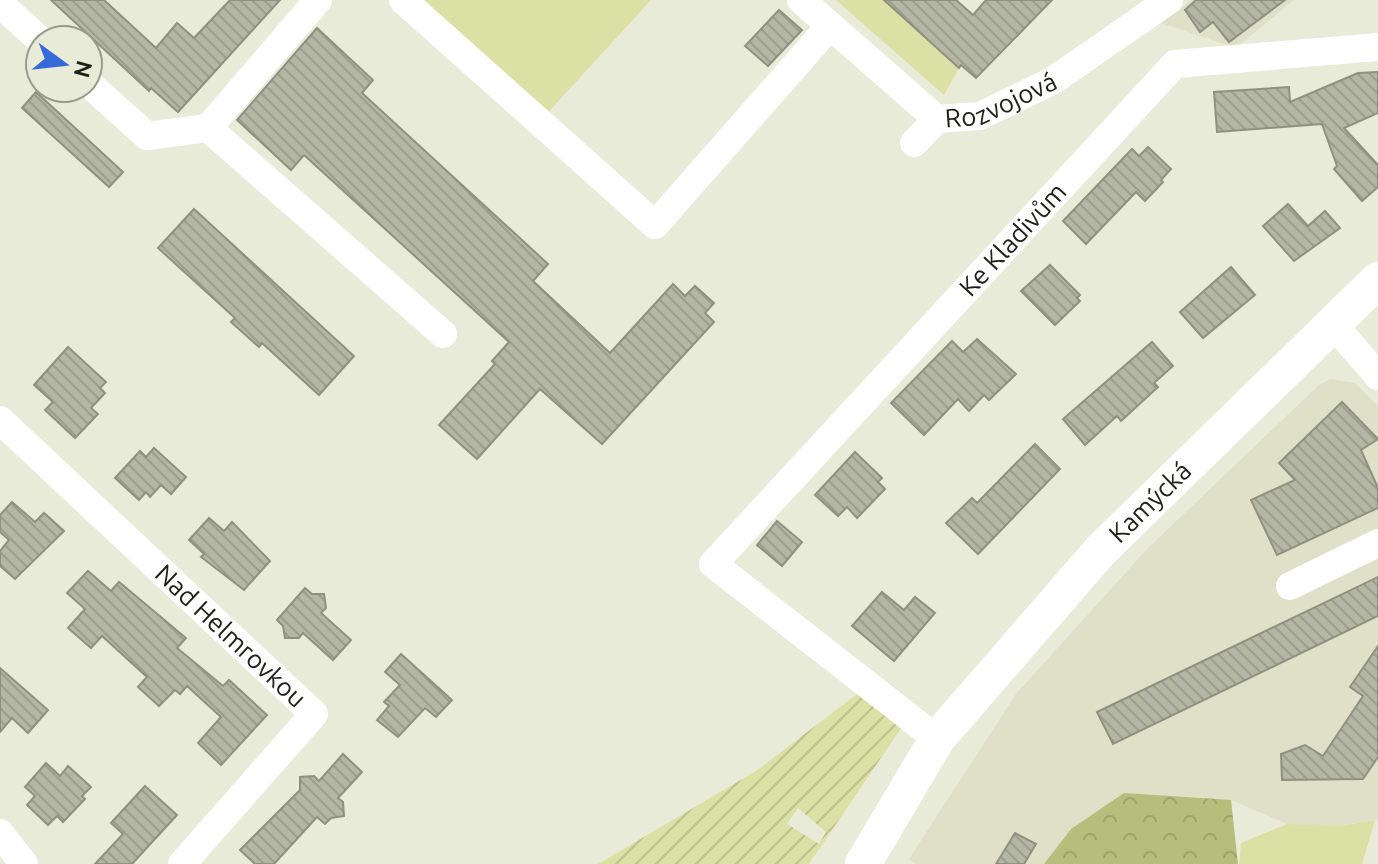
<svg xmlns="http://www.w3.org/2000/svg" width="1378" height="864" viewBox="0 0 1378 864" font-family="Ubuntu,sans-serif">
	<defs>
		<pattern id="forest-crowns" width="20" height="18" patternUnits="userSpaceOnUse" patternTransform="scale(2)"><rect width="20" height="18" fill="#b7be7b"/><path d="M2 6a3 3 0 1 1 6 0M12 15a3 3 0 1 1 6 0" fill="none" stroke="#9da36a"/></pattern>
		<pattern id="garden-furrows" width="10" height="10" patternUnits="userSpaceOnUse" patternTransform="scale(2)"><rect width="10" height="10" fill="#dbe1a5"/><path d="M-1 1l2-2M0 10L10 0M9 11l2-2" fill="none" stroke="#bcc18d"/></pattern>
		<pattern id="building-back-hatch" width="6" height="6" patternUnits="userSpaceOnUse" patternTransform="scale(2)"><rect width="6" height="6" fill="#b5b7a5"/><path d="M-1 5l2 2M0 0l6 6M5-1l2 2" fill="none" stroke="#9b9d8d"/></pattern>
	</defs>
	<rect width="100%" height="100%" fill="#e8ebd8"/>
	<g fill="#dee1c7">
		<polygon points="1192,0 1294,0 1236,48 1161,23"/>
		<polygon points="1330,379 1355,383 1378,406 1378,819 1339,826 1287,824 1231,800 1071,829 1044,864 916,864 909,859 1016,694 1147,549 1319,385"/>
	</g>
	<g fill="#dbe1a5">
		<polygon points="417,0 651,0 542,119"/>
		<polygon points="836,0 898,0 959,68 944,95"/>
		<polygon points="1375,820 1362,864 1239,864 1241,843 1287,824 1339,826"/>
	</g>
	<polygon fill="url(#forest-crowns)" points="1124,793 1231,800 1238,864 1044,864 1071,829"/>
	<path fill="url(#garden-furrows)" fill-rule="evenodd" d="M865,688L906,721L809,864H598L756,771ZM798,808L826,832L819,844L787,824Z"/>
	<g fill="url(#building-back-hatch)" stroke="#8f9180" stroke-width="2">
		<polygon points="51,0 104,0 156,48 177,23 194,38 230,0 280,0 178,112 151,88 149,91"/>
		<polygon points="884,0 956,0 973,15 986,0 1052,0 976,78 961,65 959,68"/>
		<polygon points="1196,0 1285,0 1229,42 1213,22 1200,32 1185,10"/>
		<polygon points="779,10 802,30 768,66 745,46"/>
		<polygon points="317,28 373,80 362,93 548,264 533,281 610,353 673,284 685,296 695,286 714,303 705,313 714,322 602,444 540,389 477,459 439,425 495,364 492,361 509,342 304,155 291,170 237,120"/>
		<polygon points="1378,72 1378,113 1344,128 1378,165 1378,187 1362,201 1334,169 1337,166 1322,124 1217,132 1214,92 1289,87 1290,102 1358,73"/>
		<polygon points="36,92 123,172 109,187 22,108"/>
		<polygon points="1148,147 1171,169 1161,180 1163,182 1145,201 1136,192 1086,244 1063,221 1132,149 1139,156"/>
		<polygon points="1288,204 1308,226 1325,211 1340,228 1294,261 1263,226"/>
		<polygon points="194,209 354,356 319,395 262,343 259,347 231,322 235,318 158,248"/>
		<polygon points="1050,265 1080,295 1077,298 1080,301 1055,325 1021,291"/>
		<polygon points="1231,267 1255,295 1203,338 1180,312"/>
		<polygon points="977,339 1016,374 989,400 984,395 969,411 958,399 924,435 891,403 952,341 963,352"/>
		<polygon points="1152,342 1173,366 1154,383 1158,387 1121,421 1117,416 1085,445 1063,419"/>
		<polygon points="68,347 106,382 100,388 105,393 91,408 98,414 75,438 45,410 53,402 34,385"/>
		<polygon points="1342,402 1378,439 1361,450 1378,488 1378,508 1277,555 1251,500 1295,480 1279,463"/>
		<polygon points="1035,444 1060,469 978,554 946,523 972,498 977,503"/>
		<polygon points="154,448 186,477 171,494 161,485 150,497 146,492 139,500 115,478 140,451 146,457"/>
		<polygon points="855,452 882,478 878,482 885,489 857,518 847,507 838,516 815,495"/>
		<polygon points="12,502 35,522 44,513 64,531 15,579 0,566 0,551 9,540 0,532 0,515"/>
		<polygon points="209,518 224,531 232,522 270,561 244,590 201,557 204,554 189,540"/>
		<polygon points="777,521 802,542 782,566 757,545"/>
		<polygon points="88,571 111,591 119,582 186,638 177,648 223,686 229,680 267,715 221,765 198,743 221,717 187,686 180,694 175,690 159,706 138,687 147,677 102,636 91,648 68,628 85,609 67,593"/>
		<polygon points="1378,577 1378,616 1113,744 1097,712"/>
		<polygon points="305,588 312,594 324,594 326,608 321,613 351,640 333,660 303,633 299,638 285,638 283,626 277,620"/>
		<polygon points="882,592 904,610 915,597 935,613 894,661 852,626"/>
		<polygon points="1378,646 1378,757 1363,779 1282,780 1281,754 1305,745 1323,756 1363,696 1350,687"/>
		<polygon points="401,654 452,700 436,717 425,708 398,737 377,720 389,706 384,702 400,685 385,672"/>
		<polygon points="0,668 48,710 28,733 12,718 0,732"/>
		<polygon points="343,754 362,772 338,798 343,802 344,816 331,818 325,824 317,817 274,864 255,864 240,850 300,790 300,777 314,776 319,781"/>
		<polygon points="46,763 60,776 68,766 91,787 82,796 85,799 63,822 57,816 48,825 27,805 35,796 25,787"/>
		<polygon points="145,786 177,815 132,864 95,864 123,834 111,823"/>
		<polygon points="1015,833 1036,844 1024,864 996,864"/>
	</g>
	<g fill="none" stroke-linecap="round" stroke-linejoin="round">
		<g stroke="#fff" stroke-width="28">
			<polyline points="403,0 655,225 830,26"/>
			<path id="s1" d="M801,0L937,119L980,116L1054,80L1169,0"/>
			<polyline points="0,4 40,40"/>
			<polyline points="88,83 147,136 208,128 443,334"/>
			<polyline points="208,128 318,0"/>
			<polyline points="914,143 937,119"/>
			<polyline points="1331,322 1378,376"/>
			<path id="s2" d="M0,420L314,714L182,864"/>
			<polyline points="1290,586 1378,543"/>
			<path id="s3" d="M937,739L713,564L1175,64L1378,47"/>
			<polyline points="0,833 24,864"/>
		</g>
		<path stroke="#fff" stroke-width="36" id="s4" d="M863,864L937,739L1101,550L1378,280"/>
	</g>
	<g text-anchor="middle" stroke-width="6" stroke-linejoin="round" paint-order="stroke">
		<g font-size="26" fill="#20201a" stroke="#e8ebd8">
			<text dy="9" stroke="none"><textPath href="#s1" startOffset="248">Rozvojová</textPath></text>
			<text dy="9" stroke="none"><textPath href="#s3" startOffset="726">Ke Kladivům</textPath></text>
			<text dy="9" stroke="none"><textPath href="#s4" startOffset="464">Kamýcká</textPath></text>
			<text dy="9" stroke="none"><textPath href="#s2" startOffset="316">Nad Helmrovkou</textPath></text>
		</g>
	</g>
	<g transform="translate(64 64) rotate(105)"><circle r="38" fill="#e8ebd8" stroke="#989a8c" stroke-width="2"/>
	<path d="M0-6L14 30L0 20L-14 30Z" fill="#366ad9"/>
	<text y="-12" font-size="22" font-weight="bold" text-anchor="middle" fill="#20201a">N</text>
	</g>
</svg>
